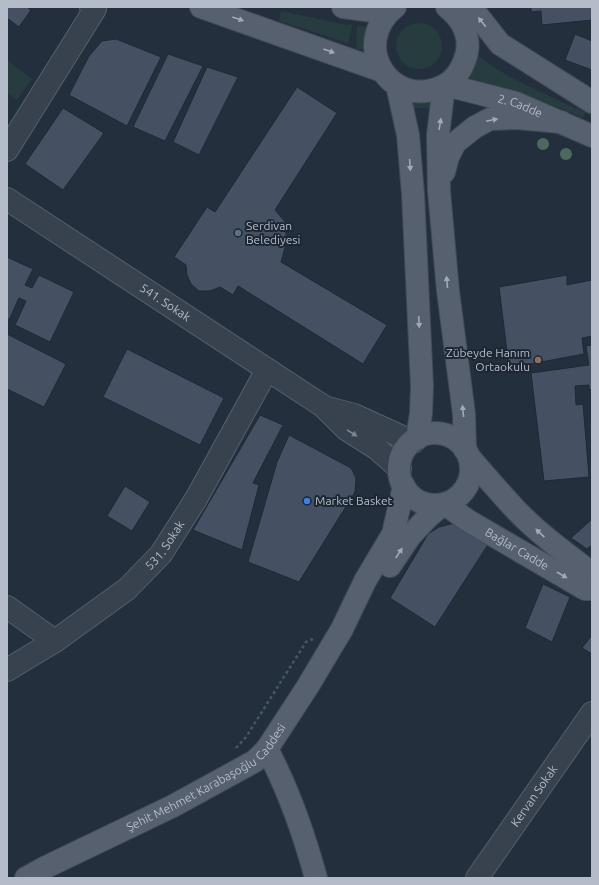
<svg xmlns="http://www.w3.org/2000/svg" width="599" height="885" viewBox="0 0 599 885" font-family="Ubuntu,sans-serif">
	<rect width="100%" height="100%" fill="#242f3e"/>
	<g fill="#263c3f">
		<polygon points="281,11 347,25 352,24 348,44 339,40 279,21"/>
		<circle cx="419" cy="46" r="23"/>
		<polygon points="357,26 372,27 367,50 356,49"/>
		<path d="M477,54C491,68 509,76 526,85C546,94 565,104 585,112L583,118C543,101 507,86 464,81Z"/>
		<polygon points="8,61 32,79 17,100 7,93"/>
		<polygon points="433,99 431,108 412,108 408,100"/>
	</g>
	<g fill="#455162" stroke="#1f2835">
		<polygon points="7,7 27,7 31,10 19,27 7,18"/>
		<polygon points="531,7 592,7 592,20 542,25 541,11 531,12"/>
		<polygon points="575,34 592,41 592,70 565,60"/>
		<polygon points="116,39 161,57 127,126 69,95 89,56 102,41"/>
		<polygon points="168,54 203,66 165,141 133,127"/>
		<polygon points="207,67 238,77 199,155 173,142"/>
		<polygon points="297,87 337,113 275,210 286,223 286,244 281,262 387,325 363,364 238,286 233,295 220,287 210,291 199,291 191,284 187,275 186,265 174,257 207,207 215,212"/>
		<polygon points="63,108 104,133 63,190 25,164"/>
		<polygon points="7,257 33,269 25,285 32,288 39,275 74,292 50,342 15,325 26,301 19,298 9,320 7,319"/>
		<polygon points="567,275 567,285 592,280 592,336 582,338 584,354 509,368 499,287"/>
		<polygon points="7,334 66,364 44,407 7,389"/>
		<polygon points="592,345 592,389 589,390 589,385 575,386 576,405 583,404 589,477 544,481 531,373 589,365 586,346"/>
		<polygon points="127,349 224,398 200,445 103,397"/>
		<polygon points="260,415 283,425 253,483 259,485 242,550 193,530"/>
		<polygon points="289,435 351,468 356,478 355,492 299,582 248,562 277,462"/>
		<polygon points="125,486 150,502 132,531 107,516"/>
		<polygon points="592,519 592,545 587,549 571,538"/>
		<polygon points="455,523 489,543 435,627 390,598 428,534 439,527"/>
		<polygon points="543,584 570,597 552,642 525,628"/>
		<polygon points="592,635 592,654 582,648"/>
	</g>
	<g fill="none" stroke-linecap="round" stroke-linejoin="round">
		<g stroke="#565f6c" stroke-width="24">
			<g id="minor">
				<polyline points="7,150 95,9 91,7"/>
				<path id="s1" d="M7,199L323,406L346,429L376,448L400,469"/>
				<polyline points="324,407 354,415 413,442"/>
				<polyline points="7,607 55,641"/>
				<path id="s2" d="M7,670L55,641L127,589L161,554L196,499L267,370"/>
				<path id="s3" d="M477,878L592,713"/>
			</g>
		</g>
		<g stroke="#414a57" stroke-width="24">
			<g id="major">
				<polyline points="201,7 382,71"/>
				<polyline points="343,7 388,13"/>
				<path d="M395,7C349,44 390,111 443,86C456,80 464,66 467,52C470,34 461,18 447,7"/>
				<polyline points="471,7 500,44 592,102"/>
				<polyline points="397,85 408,135 413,194 422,386 421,413 417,439"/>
				<path id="s4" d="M446,85L516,103L592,136"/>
				<polyline points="444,86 438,135 439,191 448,291 464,414 465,450"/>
				<polyline points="444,172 448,157 455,143 475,127 490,119 517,118 561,122"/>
				<circle cx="435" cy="469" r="36"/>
				<path d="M469,457C485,475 500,493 516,510C538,533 564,552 589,571L592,575"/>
				<path id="s5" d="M445,504L467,520L585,589H592"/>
				<polyline points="390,566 410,536 427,518 442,505"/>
				<path d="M267,749C288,789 304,834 316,878"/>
				<path id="s6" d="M26,878L44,868L173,806L255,761L267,749L308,686L342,629L365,581L393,534L404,486"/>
			</g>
		</g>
		<polyline stroke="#44595c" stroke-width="2.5" stroke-dasharray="3 3" stroke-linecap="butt" points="236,748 246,737 306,642 313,639"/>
		<use href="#minor" stroke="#38414e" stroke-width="22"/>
		<use href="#major" stroke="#56606e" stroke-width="22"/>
	</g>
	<g fill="#4b6a5d">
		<circle cx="543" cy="144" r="6"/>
		<circle cx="566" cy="154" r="6"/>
	</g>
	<defs><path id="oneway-solid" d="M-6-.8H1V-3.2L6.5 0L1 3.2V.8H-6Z"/></defs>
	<g fill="#a1aab7">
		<use href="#oneway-solid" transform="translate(238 19) rotate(19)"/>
		<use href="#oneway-solid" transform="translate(482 22) rotate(-129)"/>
		<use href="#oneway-solid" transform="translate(329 51) rotate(20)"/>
		<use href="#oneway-solid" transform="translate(492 120) rotate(-12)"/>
		<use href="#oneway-solid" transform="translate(440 124) rotate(-81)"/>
		<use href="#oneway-solid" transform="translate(410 165) rotate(86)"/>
		<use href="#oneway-solid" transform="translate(447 282) rotate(-95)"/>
		<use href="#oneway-solid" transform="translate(419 322) rotate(87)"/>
		<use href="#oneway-solid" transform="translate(463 411) rotate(-96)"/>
		<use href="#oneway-solid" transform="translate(540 533) rotate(-137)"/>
		<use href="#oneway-solid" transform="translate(399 553) rotate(-57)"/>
		<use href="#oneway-solid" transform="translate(562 575) rotate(30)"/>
	</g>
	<use fill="#7c8592" href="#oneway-solid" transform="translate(352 433) rotate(32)"/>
	<circle fill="#5c6f8a" stroke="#1d2633" stroke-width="1.5" cx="238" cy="233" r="4"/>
	<circle fill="#8d6e63" stroke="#1d2633" stroke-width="1.5" cx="538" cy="360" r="4"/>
	<circle fill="#3f7fe0" stroke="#1d2633" stroke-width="1.5" cx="307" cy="501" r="4"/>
	<g text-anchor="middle" stroke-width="4" stroke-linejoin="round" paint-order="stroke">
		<g font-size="12" fill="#b4bcc9" stroke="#1d2633">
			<text dy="4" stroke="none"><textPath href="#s4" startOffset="77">2. Cadde</textPath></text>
			<text dy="4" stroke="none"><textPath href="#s1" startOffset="189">541. Sokak</textPath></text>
			<text dy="4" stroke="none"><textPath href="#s2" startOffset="203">531. Sokak</textPath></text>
			<text dy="4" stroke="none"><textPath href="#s5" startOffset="85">Bağlar Cadde</textPath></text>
			<text dy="4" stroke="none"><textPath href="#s6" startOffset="208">Şehit Mehmet Karabaşoğlu Caddesi</textPath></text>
			<text dy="4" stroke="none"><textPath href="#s3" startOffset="100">Kervan Sokak</textPath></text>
		</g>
		<g font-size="12" fill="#b4bcc9" stroke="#1d2633" text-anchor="start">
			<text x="246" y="230">Serdivan<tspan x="246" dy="14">Belediyesi</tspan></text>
			<text x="530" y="357" text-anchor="end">Zübeyde Hanım<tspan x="530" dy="14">Ortaokulu</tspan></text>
			<text x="315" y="505">Market Basket</text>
		</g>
	</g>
	<rect width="599" height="885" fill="none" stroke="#b4bcc9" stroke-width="16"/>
</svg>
